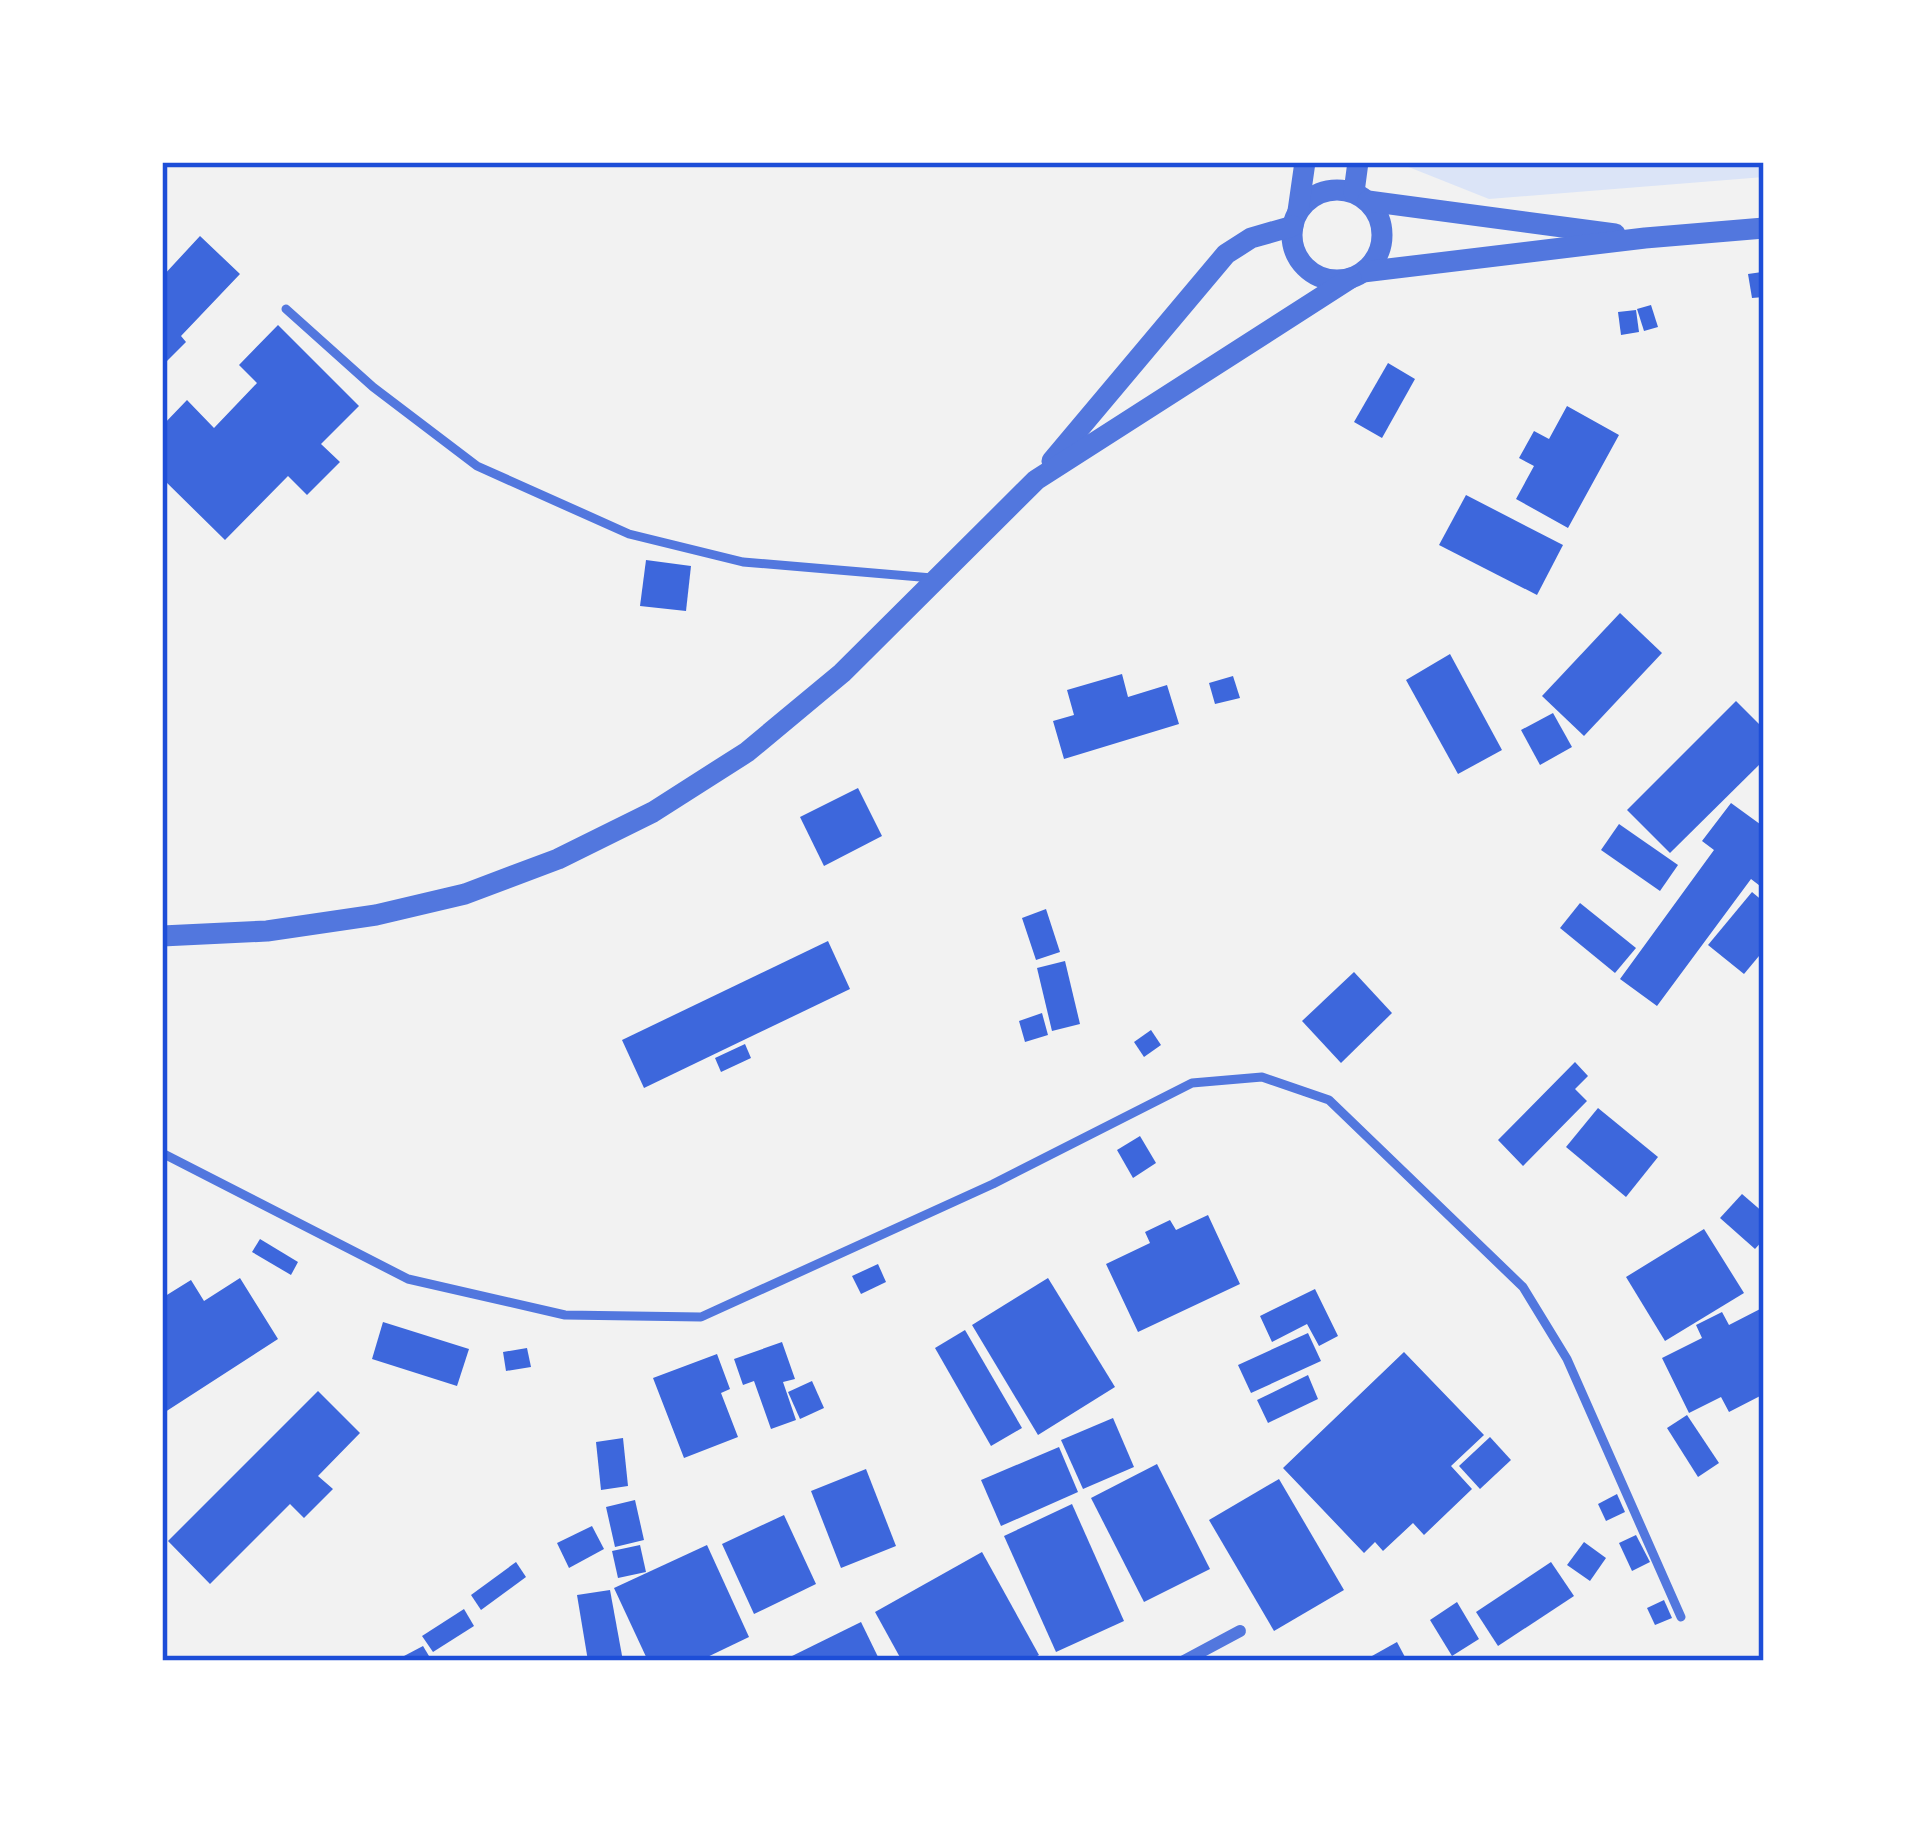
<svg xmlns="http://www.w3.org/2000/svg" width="1926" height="1823" viewBox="0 0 1926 1823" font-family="Georgia,serif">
	<rect width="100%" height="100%" fill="#f2f2f2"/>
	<polygon fill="#dbe4f7" points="1396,162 1764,162 1764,177 1489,199"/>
	<g fill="#3d67dc">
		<polygon points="200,236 240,274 181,336 186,342 162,366 162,277"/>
		<polygon points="1762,272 1764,297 1752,298 1748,274"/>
		<polygon points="1651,305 1658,327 1644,331 1637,309"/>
		<polygon points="1636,310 1639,332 1621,335 1618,312"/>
		<polygon points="278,325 359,406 321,444 340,462 307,495 288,476 225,540 162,478 162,426 187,400 214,428 257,383 239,365"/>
		<polygon points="1388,363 1415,379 1382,438 1354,422"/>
		<polygon points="1567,406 1619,435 1568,528 1516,499 1534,466 1519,458 1534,431 1549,439"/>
		<polygon points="1466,495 1563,545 1537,595 1439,545"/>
		<polygon points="646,560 691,566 686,611 640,606"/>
		<polygon points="1620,613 1662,653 1584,736 1542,696"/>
		<polygon points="1450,654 1502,750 1458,774 1406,680"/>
		<polygon points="1122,674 1128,697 1167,685 1179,724 1064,759 1053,721 1074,715 1067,690"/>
		<polygon points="1233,676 1240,698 1215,704 1209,683"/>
		<polygon points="1736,701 1764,729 1764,760 1670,853 1627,810"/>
		<polygon points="1553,713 1572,747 1540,765 1521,730"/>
		<polygon points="858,788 882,836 824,866 800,817"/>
		<polygon points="1731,803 1764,827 1764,889 1751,879 1657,1006 1620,979 1714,850 1702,841"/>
		<polygon points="1619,824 1678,865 1660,891 1601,850"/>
		<polygon points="1752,892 1764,902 1764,950 1744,974 1708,945"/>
		<polygon points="1580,903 1636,948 1615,973 1560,928"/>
		<polygon points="1046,909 1060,952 1036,960 1022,918"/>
		<polygon points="828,941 850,989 644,1088 622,1040"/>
		<polygon points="1065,961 1080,1024 1052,1031 1037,968"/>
		<polygon points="1354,972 1392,1013 1341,1063 1302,1021"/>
		<polygon points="1042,1013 1048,1035 1025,1042 1019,1021"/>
		<polygon points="1151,1030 1161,1045 1144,1057 1134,1042"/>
		<polygon points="745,1044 751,1058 721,1072 715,1058"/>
		<polygon points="1575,1062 1588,1076 1575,1089 1587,1101 1523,1166 1498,1140"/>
		<polygon points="1598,1108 1658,1157 1626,1197 1566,1147"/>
		<polygon points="1140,1136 1156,1163 1133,1178 1117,1150"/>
		<polygon points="1742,1194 1764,1213 1764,1239 1755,1249 1720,1218"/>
		<polygon points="1208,1215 1240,1284 1138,1332 1106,1264 1150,1243 1145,1232 1170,1220 1176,1230"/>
		<polygon points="1704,1229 1744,1293 1665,1341 1626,1277"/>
		<polygon points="260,1239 298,1262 291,1275 252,1252"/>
		<polygon points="878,1264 886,1282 861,1294 852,1276"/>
		<polygon points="240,1278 278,1339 162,1414 162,1298 191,1280 204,1301"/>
		<polygon points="1048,1278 1115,1387 1038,1435 972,1325"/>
		<polygon points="1315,1289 1338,1336 1319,1346 1307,1324 1272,1342 1260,1316"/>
		<polygon points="1764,1307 1764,1376 1760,1378 1764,1394 1729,1412 1721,1397 1689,1413 1662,1358 1702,1338 1696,1325 1722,1312 1729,1325"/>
		<polygon points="383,1322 469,1349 457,1386 372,1359"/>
		<polygon points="965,1330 1022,1428 991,1446 935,1348"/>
		<polygon points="1308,1333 1321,1361 1251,1393 1238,1365"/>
		<polygon points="782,1342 795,1379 783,1382 796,1420 771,1429 754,1381 743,1385 734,1359"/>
		<polygon points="527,1348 531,1367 506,1371 503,1352"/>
		<polygon points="1404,1352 1484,1435 1451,1466 1472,1489 1424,1535 1413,1523 1383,1551 1375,1542 1364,1553 1283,1468"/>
		<polygon points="717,1354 730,1389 721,1393 738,1437 684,1458 653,1378"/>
		<polygon points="1308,1375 1318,1399 1268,1423 1257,1400"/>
		<polygon points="812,1381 824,1408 800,1419 788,1392"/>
		<polygon points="318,1391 360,1433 318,1476 333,1489 304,1518 290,1504 210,1584 168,1541"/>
		<polygon points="1687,1415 1719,1463 1698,1477 1667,1428"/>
		<polygon points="1113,1418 1134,1467 1083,1489 1061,1440"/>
		<polygon points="1490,1437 1511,1460 1480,1489 1459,1466"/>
		<polygon points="623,1438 628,1486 601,1490 596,1442"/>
		<polygon points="1059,1447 1078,1492 1001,1526 981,1480"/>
		<polygon points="1157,1464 1210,1569 1144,1602 1091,1498"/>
		<polygon points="866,1469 896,1546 841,1568 811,1491"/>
		<polygon points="1279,1479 1344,1590 1274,1631 1209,1520"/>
		<polygon points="1617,1494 1625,1512 1606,1521 1598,1504"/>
		<polygon points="635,1500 644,1540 615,1547 606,1507"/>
		<polygon points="1072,1504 1124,1621 1056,1652 1004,1536"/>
		<polygon points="784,1515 816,1584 754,1614 722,1544"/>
		<polygon points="592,1526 604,1549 569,1568 557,1543"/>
		<polygon points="1636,1535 1650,1562 1632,1571 1619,1543"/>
		<polygon points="1584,1542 1606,1558 1590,1581 1567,1565"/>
		<polygon points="640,1545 646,1572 618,1578 612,1551"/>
		<polygon points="707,1545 749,1637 699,1661 648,1661 614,1588"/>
		<polygon points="982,1552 1039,1655 1028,1661 902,1661 875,1612"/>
		<polygon points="516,1562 526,1577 481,1610 471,1595"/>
		<polygon points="1551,1562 1574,1596 1498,1646 1476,1612"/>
		<polygon points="610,1590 623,1661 588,1661 577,1595"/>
		<polygon points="1664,1600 1672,1618 1655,1625 1647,1608"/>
		<polygon points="1457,1602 1479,1639 1452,1656 1430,1620"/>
		<polygon points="464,1609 474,1626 433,1652 422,1636"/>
		<polygon points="861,1622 880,1661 792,1661 790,1657"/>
		<polygon points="1397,1642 1406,1659 1363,1661"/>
		<polygon points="423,1646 432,1661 407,1661 404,1656"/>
	</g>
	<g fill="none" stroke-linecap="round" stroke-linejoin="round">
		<g stroke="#5277de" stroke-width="9">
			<polyline points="286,309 373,387 477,466 629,534 743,562 932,578"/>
			<polyline points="162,1153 408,1279 565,1315 701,1317 993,1184 1192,1083 1262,1077 1329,1100 1523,1287 1567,1359 1681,1617"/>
		</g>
		<polyline stroke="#5277de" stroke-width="12" points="1184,1661 1240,1631"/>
		<g stroke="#5277de" stroke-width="21">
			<circle cx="1337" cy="235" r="45"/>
			<polyline points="1354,192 1358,162"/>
			<polyline points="1368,201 1615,234"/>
			<polyline points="1298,211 1305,162"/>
			<polyline points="1363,272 1645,238 1764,228"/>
			<polyline points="1052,461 1226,254 1251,238 1293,226"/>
			<polyline points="162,936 267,931 376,915 465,894 558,859 653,812 747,752 842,673 1036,480 1351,278"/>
		</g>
	</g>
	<rect width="1926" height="1823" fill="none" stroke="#ffffff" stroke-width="330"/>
	<rect x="165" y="165" width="1596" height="1493" fill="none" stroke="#1d4ed8" stroke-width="4.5"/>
</svg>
